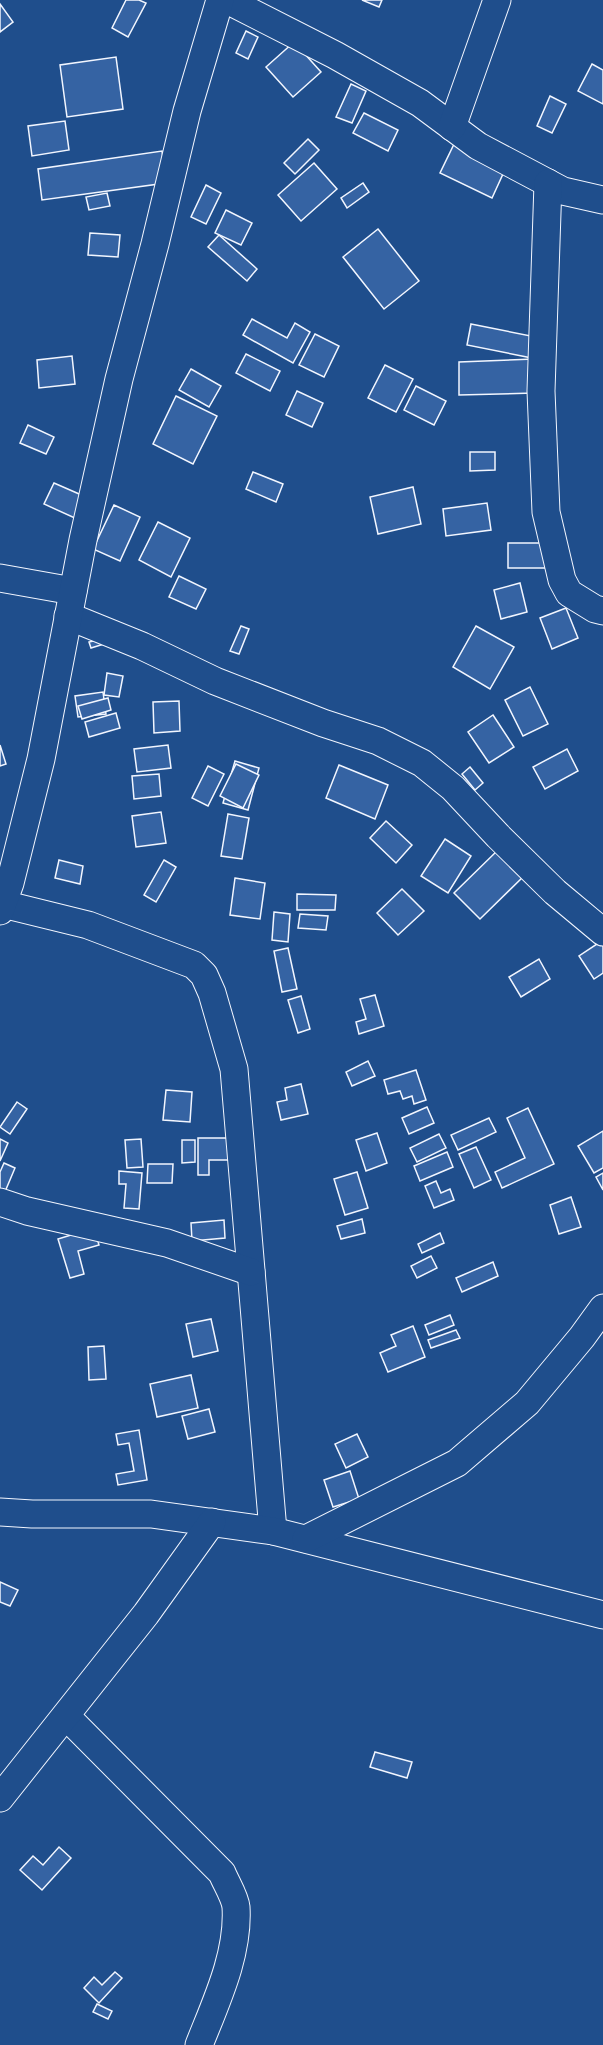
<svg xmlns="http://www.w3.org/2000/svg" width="603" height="2045" viewBox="0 0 603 2045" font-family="'Source Sans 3',sans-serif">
	<rect width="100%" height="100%" fill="#1f4e8c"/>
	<g fill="#3563a3" stroke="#f2f6ff" stroke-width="1.5">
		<polygon points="126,0 139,0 146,3 128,37 112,28"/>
		<polygon points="362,0 382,0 379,7"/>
		<polygon points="0,4 13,22 0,32"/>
		<polygon points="246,31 258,37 248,59 236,53"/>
		<polygon points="294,42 321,72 293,97 266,67"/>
		<polygon points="116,57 123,109 67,117 60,65"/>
		<polygon points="592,64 603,70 603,104 578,91"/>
		<polygon points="351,84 366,91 352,123 336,117"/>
		<polygon points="550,96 566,104 552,133 537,126"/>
		<polygon points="364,113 398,130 388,151 353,133"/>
		<polygon points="65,121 69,150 32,156 28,126"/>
		<polygon points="457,138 508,163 492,198 440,173"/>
		<polygon points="308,139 319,150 295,174 284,163"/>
		<polygon points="162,151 166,183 42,200 38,169"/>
		<polygon points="314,163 337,189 301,221 278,195"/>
		<polygon points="363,183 369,192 347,208 341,198"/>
		<polygon points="206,185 221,193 206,224 191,217"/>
		<polygon points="107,193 110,206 89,210 86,197"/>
		<polygon points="226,210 252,223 241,245 215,233"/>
		<polygon points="378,229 419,281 384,309 343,257"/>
		<polygon points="90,233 120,235 118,257 88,255"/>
		<polygon points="219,235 257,269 247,281 208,247"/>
		<polygon points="252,319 287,338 295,323 310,332 293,363 243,335"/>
		<polygon points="471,324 541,338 537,359 467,345"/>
		<polygon points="315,334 339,346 324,377 299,365"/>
		<polygon points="246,354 280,371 270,391 236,373"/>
		<polygon points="72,356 75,384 39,388 37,360"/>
		<polygon points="534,359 534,393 459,395 459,362"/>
		<polygon points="385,365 413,379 396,412 368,398"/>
		<polygon points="191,369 221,386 209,407 179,390"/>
		<polygon points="416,386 446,401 434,425 404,410"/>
		<polygon points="297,391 323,403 312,427 286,415"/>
		<polygon points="176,396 217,416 193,464 153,444"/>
		<polygon points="28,425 54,437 46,454 20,443"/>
		<polygon points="470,452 495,452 495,470 470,471"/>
		<polygon points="253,472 283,484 276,502 246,489"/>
		<polygon points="54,483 86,497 77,519 44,504"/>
		<polygon points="413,487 421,524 378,534 370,497"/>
		<polygon points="487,503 491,530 446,536 443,509"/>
		<polygon points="114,505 140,517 120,561 93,549"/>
		<polygon points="158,522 190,538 171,577 139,560"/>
		<rect x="508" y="543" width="41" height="25"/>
		<polygon points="179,576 206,589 196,609 169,597"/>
		<polygon points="520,583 527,612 501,619 494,590"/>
		<polygon points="566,608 578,638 552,649 540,618"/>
		<polygon points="241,626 249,629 239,654 230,651"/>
		<polygon points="476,626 514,647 490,689 453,667"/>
		<polygon points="102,639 104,644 91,648 89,642"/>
		<polygon points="107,673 123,676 119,697 104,695"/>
		<polygon points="530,687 548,724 523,736 505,700"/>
		<polygon points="103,692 106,714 78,717 75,696"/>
		<polygon points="108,698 111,710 82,719 78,706"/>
		<polygon points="179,701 180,731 154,733 153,702"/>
		<polygon points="116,713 120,728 89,737 85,722"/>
		<polygon points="493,715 514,747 489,763 468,732"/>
		<polygon points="0,745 6,764 0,766"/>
		<polygon points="168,745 171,768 137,772 134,749"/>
		<polygon points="567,749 578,771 545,789 533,767"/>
		<polygon points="235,761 259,768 248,810 223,803"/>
		<polygon points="236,764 259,775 243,808 220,796"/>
		<polygon points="339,765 388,785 375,819 326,798"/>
		<polygon points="208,766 224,774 208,806 192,798"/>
		<polygon points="470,767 483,783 475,790 462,774"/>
		<polygon points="159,774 161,796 134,799 132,776"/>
		<polygon points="161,812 166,843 136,847 132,816"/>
		<polygon points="228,814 249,818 242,859 221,856"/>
		<polygon points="386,821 412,845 396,863 370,838"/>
		<polygon points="445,839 471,856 448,893 421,876"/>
		<polygon points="501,847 526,874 480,919 454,893"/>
		<polygon points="59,860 83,866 80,884 55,878"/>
		<polygon points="164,860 176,867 156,902 144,895"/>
		<polygon points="235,878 265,883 260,919 230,915"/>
		<polygon points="402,889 424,911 398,935 377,913"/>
		<polygon points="297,894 336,895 335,910 297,910"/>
		<polygon points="274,912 290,914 288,942 272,940"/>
		<polygon points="300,914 328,916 326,930 298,928"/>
		<polygon points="603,940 603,973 594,979 579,956"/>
		<polygon points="288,948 297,989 282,992 274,951"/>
		<polygon points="539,959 550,979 521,997 509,977"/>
		<polygon points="375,995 384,1026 359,1034 356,1022 366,1019 360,999"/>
		<polygon points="301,996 310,1029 298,1033 288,1000"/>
		<polygon points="368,1061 375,1076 352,1086 346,1072"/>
		<polygon points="416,1070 426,1100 414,1104 412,1096 403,1099 400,1091 388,1094 384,1080"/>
		<polygon points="301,1084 308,1114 281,1120 277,1102 287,1100 285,1088"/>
		<polygon points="166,1090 192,1092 190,1122 163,1120"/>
		<polygon points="17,1102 27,1109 10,1134 0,1127"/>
		<polygon points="427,1107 434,1123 409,1134 402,1118"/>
		<polygon points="528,1108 554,1164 502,1188 495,1172 525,1158 507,1118"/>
		<polygon points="489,1118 496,1132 458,1150 451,1135"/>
		<polygon points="603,1131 603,1168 594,1173 578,1146"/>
		<polygon points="377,1133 387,1163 366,1171 356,1140"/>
		<polygon points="439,1134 446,1148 417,1162 410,1148"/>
		<polygon points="198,1138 231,1138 231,1160 209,1160 209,1175 198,1175"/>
		<polygon points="0,1139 8,1143 0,1161"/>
		<polygon points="141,1139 143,1167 127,1168 125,1140"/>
		<polygon points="182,1140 195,1140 195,1162 182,1163"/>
		<polygon points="476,1147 491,1180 474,1188 459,1154"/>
		<polygon points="447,1152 453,1167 420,1181 414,1166"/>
		<polygon points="4,1163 15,1168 4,1194 0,1193 0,1172"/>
		<polygon points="148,1164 173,1164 172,1183 147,1183"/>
		<polygon points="119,1171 142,1173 139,1209 124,1208 126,1184 119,1184"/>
		<polygon points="357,1172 368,1208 345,1215 334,1179"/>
		<polygon points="603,1173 603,1190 596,1177"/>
		<polygon points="436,1181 441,1193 450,1189 454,1200 434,1208 425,1186"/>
		<polygon points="571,1197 581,1227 559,1234 550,1205"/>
		<polygon points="362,1219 365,1233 341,1239 337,1226"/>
		<polygon points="224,1220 225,1238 192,1241 191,1223"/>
		<polygon points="94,1228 99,1245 78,1251 84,1274 70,1278 58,1239"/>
		<polygon points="440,1233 444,1243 422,1253 418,1244"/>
		<polygon points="431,1256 437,1268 417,1278 411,1266"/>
		<polygon points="493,1262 498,1276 462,1292 456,1278"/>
		<polygon points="450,1315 454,1325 429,1335 425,1325"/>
		<polygon points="211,1319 218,1351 193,1357 186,1324"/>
		<polygon points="413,1326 425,1357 388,1372 380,1353 396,1346 391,1335"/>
		<polygon points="456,1330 460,1338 431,1348 428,1340"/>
		<polygon points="104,1346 106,1379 89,1380 88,1347"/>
		<polygon points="191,1375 198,1408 157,1417 150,1384"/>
		<polygon points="209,1409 215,1432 188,1439 182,1416"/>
		<polygon points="139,1430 147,1480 118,1485 116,1474 134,1471 129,1443 118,1445 116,1434"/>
		<polygon points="357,1434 368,1457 346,1468 335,1444"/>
		<polygon points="350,1471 359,1499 333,1507 324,1480"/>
		<polygon points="0,1582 18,1590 10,1606 0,1602"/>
		<polygon points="375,1752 412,1762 407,1778 370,1767"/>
		<polygon points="59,1847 71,1858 42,1890 20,1870 33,1856 43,1865"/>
		<polygon points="115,1972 122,1978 99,2003 84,1988 94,1977 102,1985"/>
		<polygon points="97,2004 112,2011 108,2019 93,2012"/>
	</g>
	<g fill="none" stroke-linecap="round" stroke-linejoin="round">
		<g stroke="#f2f6ff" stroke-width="29">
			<g id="minor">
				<polyline points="227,0 335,55 420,103 478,146 563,191 603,200"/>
				<polyline points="452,127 497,0"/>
				<polyline points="548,183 541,391 546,512 562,580 569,593 595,609 603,611"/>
				<polyline points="0,578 73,591"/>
				<polyline points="68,616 142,646 215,681 323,723 378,741 422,763 453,788 498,836 555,892 603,932"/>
				<polyline points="3,904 88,925 194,965 204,975 212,993 234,1069 273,1531"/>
				<polyline points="0,911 10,883 41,759 83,540 119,379 155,244 187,111 220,0"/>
				<polyline points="0,1202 27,1211 167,1243 251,1272"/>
				<polyline points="0,1512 32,1514 151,1514 273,1531 603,1615"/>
				<polyline points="306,1539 457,1463 527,1403 582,1337 603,1308"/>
				<path d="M66,1716L222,1873C226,1883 235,1897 236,1907C239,1954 216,2002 199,2045"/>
				<polyline points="0,1798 146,1614 212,1522"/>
			</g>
		</g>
		<use href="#minor" stroke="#1f4e8c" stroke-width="27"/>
	</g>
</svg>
